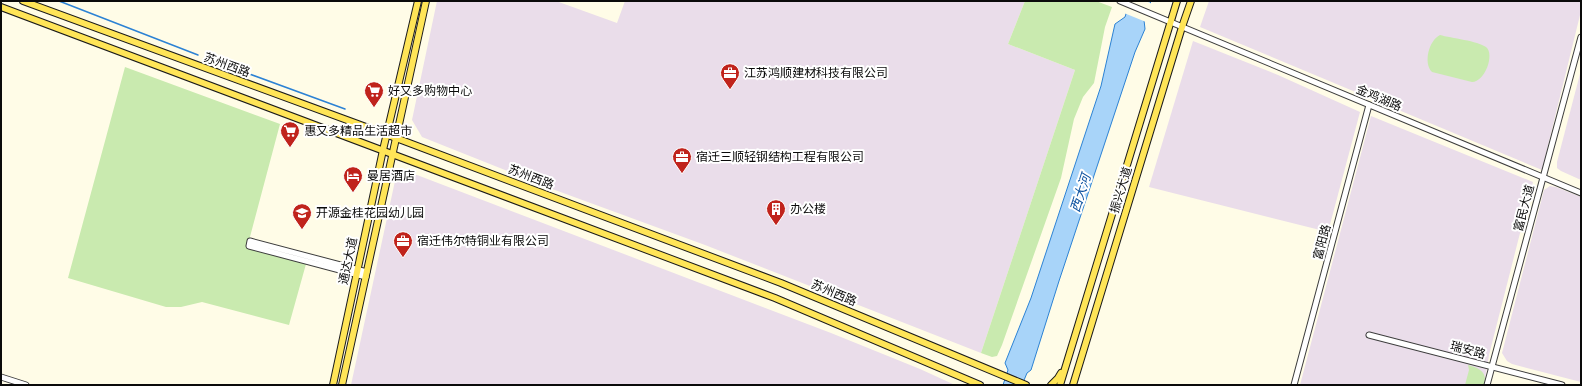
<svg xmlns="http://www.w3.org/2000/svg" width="1582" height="386" viewBox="0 0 1582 386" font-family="Georgia,'Noto Sans SC',serif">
	<rect width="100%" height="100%" fill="#fffce7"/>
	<g fill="#eaddea">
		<polygon points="437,1 556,1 617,23 625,1 1025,1 1008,44 1075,70 981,353 705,245 555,190 422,137 412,120"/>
		<polygon points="1209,1 1581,1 1581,11 1542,170 1200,27"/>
		<polygon points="1193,41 1278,75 1360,112 1328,232 1149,187"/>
		<polygon points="1581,70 1581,180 1561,171 1557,168 1557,162"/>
		<polygon points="1371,116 1533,182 1489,355 1484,385 1300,385"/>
		<polygon points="404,175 417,175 831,333 920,369 955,385 351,385 395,181 399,177"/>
		<polygon points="1550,186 1556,187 1581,197 1581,382 1512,364 1507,361 1502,353 1544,190"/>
	</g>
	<g fill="#c9eaaf">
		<polygon points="1025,1 1096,1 1112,7 1105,27 1094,83 1083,97 1074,119 1061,178 1002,345 997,356 992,357 981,353 1075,70 1008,44"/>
		<path d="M1440,35C1451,38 1478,41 1486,47C1495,54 1485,82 1472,82L1432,72C1423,63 1429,40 1440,35Z"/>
		<polygon points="125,67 280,124 247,248 306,264 289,325 202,302 181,307 166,307 68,278"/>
		<path d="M1468,365C1479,368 1488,372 1484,385H1465L1469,370Z"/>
	</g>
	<polygon fill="#a8d4f9" stroke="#2c82d4" points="1130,1 1151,1 1144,20 1145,29 1135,52 1059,281 1031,370 1027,373 1022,385 1003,385 1008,370 1005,363 1031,298 1101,86 1115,24 1125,17"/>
	<polygon fill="#fffce7" points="1128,1 1146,1 1152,4 1146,22 1124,13"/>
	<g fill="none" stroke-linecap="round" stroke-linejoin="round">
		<g stroke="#2c82d4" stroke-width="1.5">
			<polyline points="59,1 198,55"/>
			<polyline points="206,58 345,109"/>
		</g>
		<g stroke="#3d3d3d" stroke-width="7">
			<g id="minor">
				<polyline points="1120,1 1581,193"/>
				<polyline points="366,277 249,246 250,241 367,272"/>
				<polyline points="1369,335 1562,385"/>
				<polyline points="1,377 26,385"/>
				<polyline points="1294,385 1369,105"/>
				<polyline points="1487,385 1581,37"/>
			</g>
		</g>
		<g stroke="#1b1b1b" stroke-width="8">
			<g id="major">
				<polyline points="23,1 396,138 781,283 1026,385"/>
				<polyline points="1,7 775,298 980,385"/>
				<polyline points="333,385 383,150 418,1"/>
				<polyline points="342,385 426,1"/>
				<polyline points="1051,385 1058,378 1061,373"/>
				<polyline points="1060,385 1177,1"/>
				<polyline points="1073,385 1182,27 1191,1"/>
			</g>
		</g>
		<use href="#minor" stroke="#fff" stroke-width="5"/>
		<use href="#major" stroke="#ffe557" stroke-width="6"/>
	</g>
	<defs>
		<g id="office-pin" transform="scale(1)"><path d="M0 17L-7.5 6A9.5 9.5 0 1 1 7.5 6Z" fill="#c0231c" stroke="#fff"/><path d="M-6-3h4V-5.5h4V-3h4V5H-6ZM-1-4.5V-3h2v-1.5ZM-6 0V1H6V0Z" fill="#fff"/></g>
		<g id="supermarket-pin" transform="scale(1)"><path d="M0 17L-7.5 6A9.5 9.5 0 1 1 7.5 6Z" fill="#c0231c" stroke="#fff"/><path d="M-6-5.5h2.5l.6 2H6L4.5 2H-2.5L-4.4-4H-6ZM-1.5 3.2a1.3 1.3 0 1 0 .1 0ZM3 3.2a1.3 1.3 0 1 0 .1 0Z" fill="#fff"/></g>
		<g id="hotel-pin" transform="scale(1)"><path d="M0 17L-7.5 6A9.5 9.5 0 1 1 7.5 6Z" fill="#c0231c" stroke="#fff"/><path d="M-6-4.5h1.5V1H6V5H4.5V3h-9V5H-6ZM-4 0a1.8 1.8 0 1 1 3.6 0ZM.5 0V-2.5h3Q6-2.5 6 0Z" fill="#fff"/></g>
		<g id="building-pin" transform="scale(1)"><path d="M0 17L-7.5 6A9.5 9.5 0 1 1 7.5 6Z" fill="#c0231c" stroke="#fff"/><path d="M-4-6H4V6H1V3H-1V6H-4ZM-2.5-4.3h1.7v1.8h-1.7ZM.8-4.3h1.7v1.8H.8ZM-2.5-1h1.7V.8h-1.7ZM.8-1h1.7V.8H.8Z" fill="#fff"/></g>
		<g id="school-pin" transform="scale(1)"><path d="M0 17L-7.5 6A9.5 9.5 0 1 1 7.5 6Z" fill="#c0231c" stroke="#fff"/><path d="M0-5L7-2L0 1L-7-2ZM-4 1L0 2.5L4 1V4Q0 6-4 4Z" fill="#fff"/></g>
	</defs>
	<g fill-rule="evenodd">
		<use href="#office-pin" x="730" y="73"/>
		<use href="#supermarket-pin" x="374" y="91"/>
		<use href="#supermarket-pin" x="290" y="131"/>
		<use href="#office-pin" x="682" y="157"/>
		<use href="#hotel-pin" x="353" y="176"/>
		<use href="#building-pin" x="776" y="209"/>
		<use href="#school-pin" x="302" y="213"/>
		<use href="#office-pin" x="403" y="241"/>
	</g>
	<g text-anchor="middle" stroke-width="4" stroke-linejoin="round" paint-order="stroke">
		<g font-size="12" fill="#0a0a0a" stroke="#fff">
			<text transform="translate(227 65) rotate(20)" y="4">苏州西路</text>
			<text transform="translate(1379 98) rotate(23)" y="4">金鸡湖路</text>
			<text transform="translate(531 177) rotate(21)" y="4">苏州西路</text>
			<text transform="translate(1121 190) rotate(-73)" y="4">振兴大道</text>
			<text transform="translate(1524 208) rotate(-75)" y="4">富民大道</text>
			<text transform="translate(1322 242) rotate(-75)" y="4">富阳路</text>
			<text transform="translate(348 261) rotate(-78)" y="4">通达大道</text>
			<text transform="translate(834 293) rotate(23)" y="4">苏州西路</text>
			<text transform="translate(1468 350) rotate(15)" y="4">瑞安路</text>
		</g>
		<g font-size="12" fill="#0a0a0a" stroke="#fff" text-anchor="start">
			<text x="744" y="77">江苏鸿顺建材科技有限公司</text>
			<text x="388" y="95">好又多购物中心</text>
			<text x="304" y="135">惠又多精品生活超市</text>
			<text x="696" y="161">宿迁三顺轻钢结构工程有限公司</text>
			<text x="367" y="180">曼居酒店</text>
			<text x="790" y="213">办公楼</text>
			<text x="316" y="217">开源金桂花园幼儿园</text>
			<text x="417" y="245">宿迁伟尔特铜业有限公司</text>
		</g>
		<g font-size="13" font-style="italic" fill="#0e53a0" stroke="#fff">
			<text transform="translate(1080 193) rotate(-72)" y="5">西大河</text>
		</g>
	</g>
	<rect width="1582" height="386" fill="none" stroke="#0a0a0a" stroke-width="4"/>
</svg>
